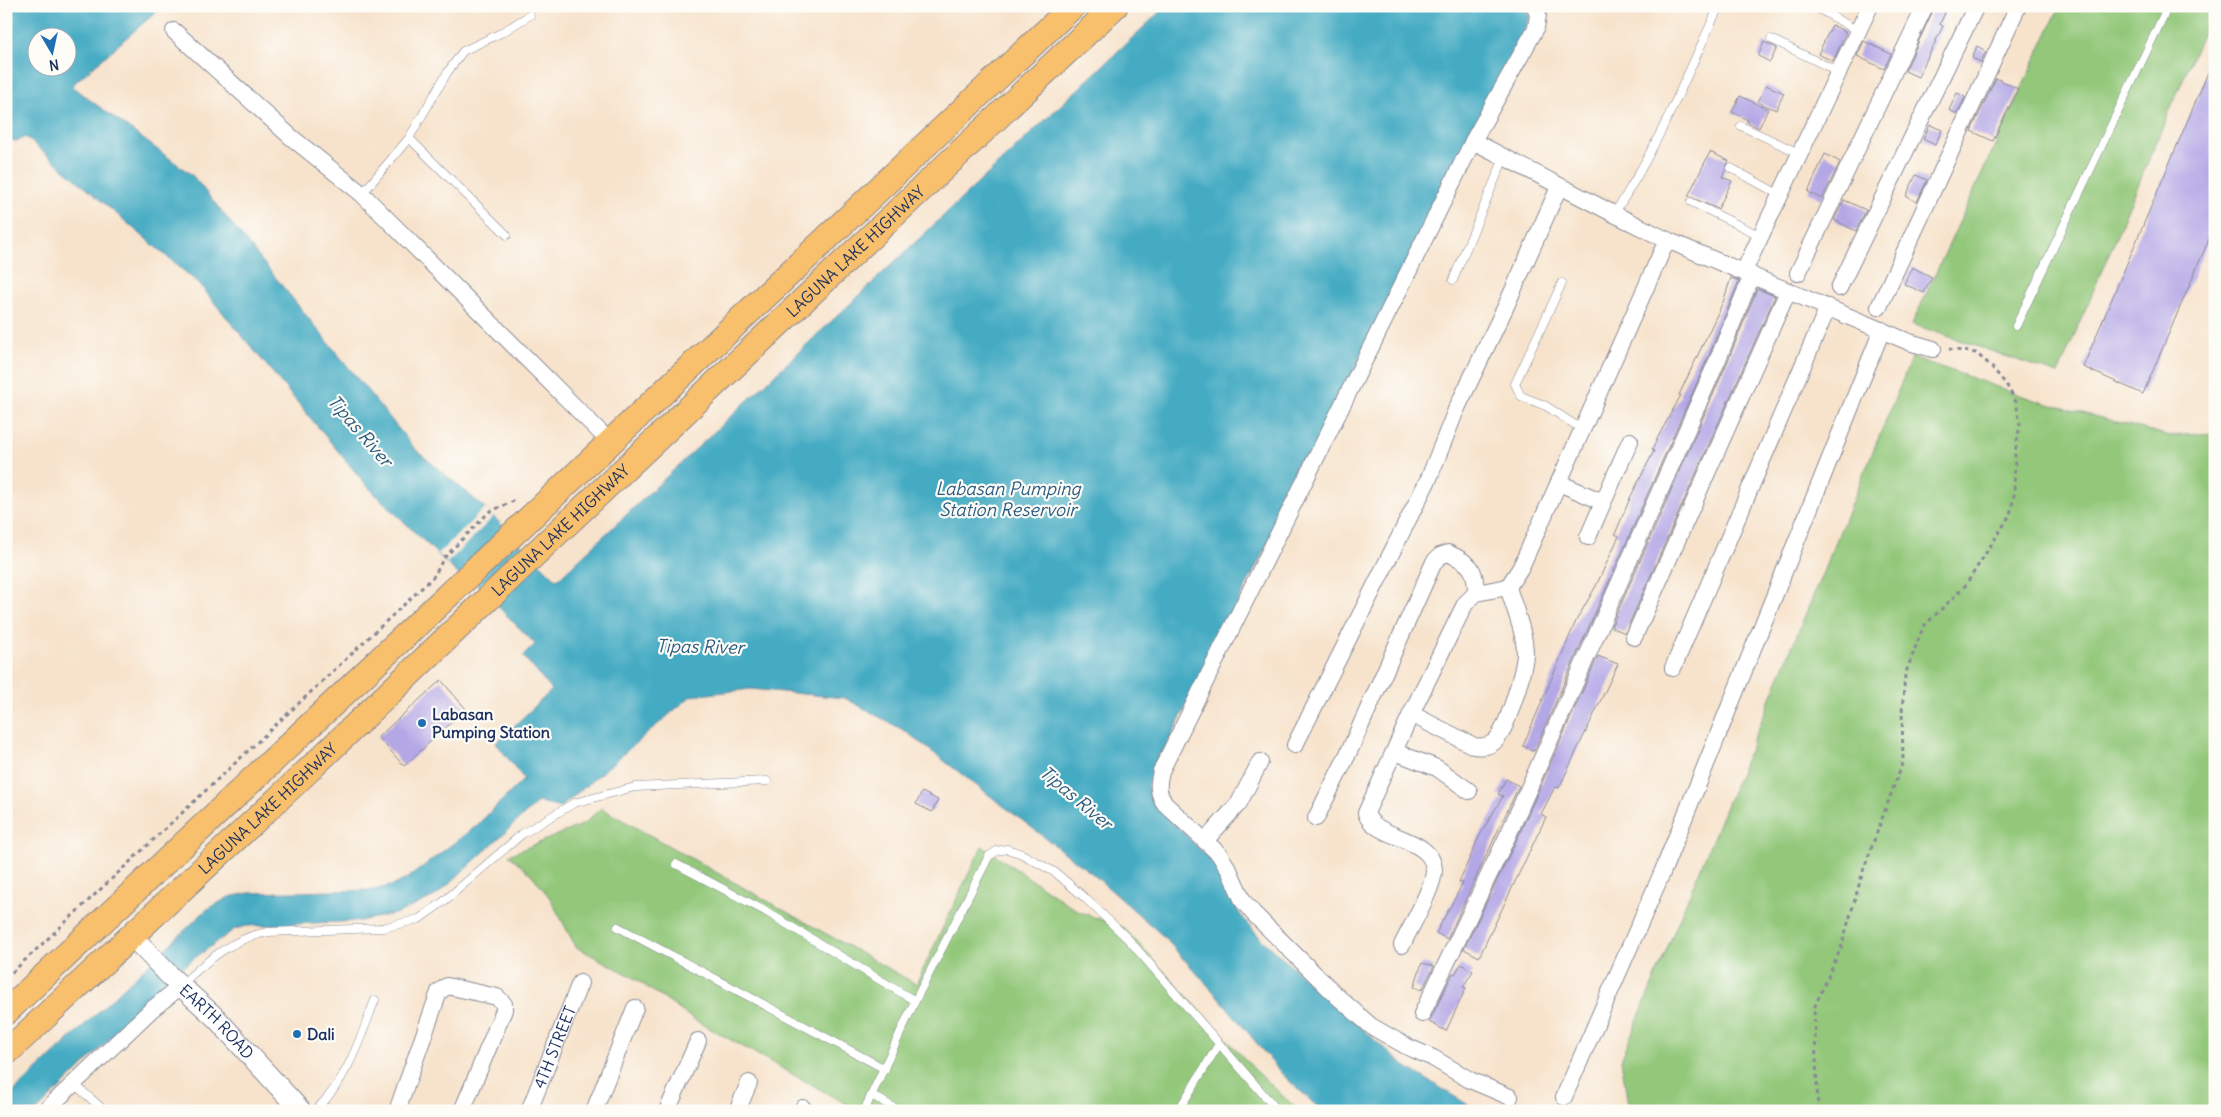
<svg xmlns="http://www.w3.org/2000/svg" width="2221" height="1117" viewBox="0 0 2221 1117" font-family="Delius,sans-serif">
	<rect width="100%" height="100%" fill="#fdfcf7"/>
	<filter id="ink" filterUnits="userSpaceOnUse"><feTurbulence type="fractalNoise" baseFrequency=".02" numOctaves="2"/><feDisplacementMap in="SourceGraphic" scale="10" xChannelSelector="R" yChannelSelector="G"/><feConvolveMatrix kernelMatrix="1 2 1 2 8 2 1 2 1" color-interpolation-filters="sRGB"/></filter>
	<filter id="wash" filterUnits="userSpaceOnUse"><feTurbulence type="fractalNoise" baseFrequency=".0096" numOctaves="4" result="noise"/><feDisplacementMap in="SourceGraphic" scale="20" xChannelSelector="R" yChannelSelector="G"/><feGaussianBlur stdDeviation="1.12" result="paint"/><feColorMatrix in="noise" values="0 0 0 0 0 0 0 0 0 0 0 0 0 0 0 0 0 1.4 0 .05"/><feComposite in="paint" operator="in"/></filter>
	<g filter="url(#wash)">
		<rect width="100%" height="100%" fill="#f7e3cc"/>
		<g fill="#93c87a" stroke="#577c6c">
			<polygon points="2060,6 2214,6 2058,374 1912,324"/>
			<polygon points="1912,357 2037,401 2170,436 2215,433 2215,1111 1629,1111 1621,1060"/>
			<polygon points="601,808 916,984 982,846 1078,911 1124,928 1255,1070 1299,1111 848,1111 850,1106 693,1019 631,976 576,947 550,898 532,875 509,855 584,824"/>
		</g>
		<path fill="#44abc3" stroke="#306d90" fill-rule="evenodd" d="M6,6H163L71,86L192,175L415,449L485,508L557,580L1166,6H1524L1530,18L1147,785L1151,800L1220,869L1239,913L1262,940L1402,1064L1478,1111H1322L1282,1074L1222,1001L1162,935L1094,875L905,731L845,698L751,689L691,696L560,808L538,802L437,895L399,913L360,921L247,926L235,929L185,965L37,1111H6V1099L206,910L229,897L249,893L374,890L394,885L408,878L476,826L524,779L496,743L552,690L523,656L535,644L472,580L461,577L367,486L198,283L26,137L16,141L6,139ZM38,38H68V68H38Z"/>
		<polygon fill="#f7e3cc" points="485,508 494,516 447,563 438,554"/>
		<g id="blocks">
			<g fill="#b4a7e6">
				<polygon points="1935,6 1948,6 1940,24 1943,26 1918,77 1905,71"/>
				<polygon points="1832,25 1846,32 1833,61 1818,54"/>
				<polygon points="1864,41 1891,54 1884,69 1857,56"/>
				<polygon points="1764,42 1777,48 1770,62 1758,56"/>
				<polygon points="1977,46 1986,51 1981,62 1972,58"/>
				<polygon points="2215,56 2215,225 2143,394 2083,367"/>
				<polygon points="1996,78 2018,89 1993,141 1971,131"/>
				<polygon points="1766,85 1784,93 1776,110 1758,102"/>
				<polygon points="1957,93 1965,97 1957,114 1949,110"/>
				<polygon points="1740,96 1768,109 1759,128 1747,122 1748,120 1732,112"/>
				<polygon points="1930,125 1942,130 1935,145 1923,139"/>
				<polygon points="1710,152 1729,161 1722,177 1732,181 1718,209 1688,196"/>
				<polygon points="1825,154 1840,162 1822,199 1808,192"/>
				<polygon points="1916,175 1927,180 1917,202 1906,196"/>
				<polygon points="1844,200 1866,210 1856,231 1834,220"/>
				<polygon points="1912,267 1932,277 1924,293 1904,284"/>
				<polygon points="1731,278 1739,281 1709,355 1534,751 1523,746 1576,621 1596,586 1619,536 1615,534 1631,496 1654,451 1652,450 1658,437 1681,395 1679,395 1723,302"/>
				<polygon points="1757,289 1775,296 1625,633 1611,627 1727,363"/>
				<polygon points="1598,656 1618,664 1559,788 1555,787 1541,814 1546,817 1479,957 1464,949 1518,837"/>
				<polygon points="441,680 466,709 404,766 378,737"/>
				<polygon points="1506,779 1519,786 1447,939 1436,933 1463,883 1459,882 1479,837 1503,796 1498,794"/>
				<polygon points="922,792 938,800 932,812 916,804"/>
				<polygon points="1422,963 1434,966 1422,990 1414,987"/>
				<polygon points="1461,964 1473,971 1463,987 1466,988 1446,1031 1429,1022 1453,973 1455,974"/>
			</g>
		</g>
	</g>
	<g filter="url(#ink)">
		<use href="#blocks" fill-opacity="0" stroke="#898995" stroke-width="1"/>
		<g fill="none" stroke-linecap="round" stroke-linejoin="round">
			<g stroke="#898995" stroke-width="9">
				<g id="service">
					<polyline points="1814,6 1858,31"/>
					<polyline points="1771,39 1839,72"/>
					<polyline points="1741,126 1801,154"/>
					<polyline points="409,138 447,73 463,51 501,33 530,15"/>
					<polyline points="1731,168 1780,195"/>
					<polyline points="362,194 409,138 507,235"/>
					<polyline points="1691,202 1761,236"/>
					<path d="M1614,214C1657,149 1686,77 1719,6"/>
					<polyline points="1453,280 1504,158"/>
					<polyline points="1562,283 1515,384 1521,396 1546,406 1583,430"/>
					<polyline points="2016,326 2168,6"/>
					<polyline points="676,864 765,911 915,1001"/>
					<polyline points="618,927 885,1069"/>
					<path d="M181,985C206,961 233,938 268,932L383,928L419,919L443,902L522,834L574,803L635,787L767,781"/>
					<polyline points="74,1084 105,1111"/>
					<polyline points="872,1095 899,1111"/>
					<path d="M315,1111C348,1079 359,1041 375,1000"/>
					<polyline points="864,1111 915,1001 989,856 997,851 1007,849 1022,854 1056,873 1084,897 1128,939 1278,1111"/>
					<polyline points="1178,1111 1219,1044"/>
				</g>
			</g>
			<g stroke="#898995" stroke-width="18">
				<g id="minor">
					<polyline points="174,31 291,137 362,194 610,442"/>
					<polyline points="1473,141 1614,214 1667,240 1909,342 1933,349"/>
					<polyline points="1744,271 1870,6"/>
					<polyline points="1798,273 1925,6"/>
					<polyline points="1839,288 1976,6"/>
					<polyline points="1879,307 2018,6"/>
					<polyline points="1559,483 1603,502"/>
					<polyline points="1588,537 1630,441"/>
					<polyline points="1634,637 1788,291"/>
					<polyline points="1673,668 1828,307"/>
					<path d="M1411,714L1474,746C1482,747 1489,747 1495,741C1507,730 1524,671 1525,654C1525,632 1514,608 1508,587"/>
					<polyline points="1295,745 1429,478 1456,410 1506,306 1559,187"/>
					<polyline points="1395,752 1437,768 1469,791"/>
					<path d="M1316,818L1347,756L1434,562L1440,556L1448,553C1470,563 1476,568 1476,593"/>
					<polyline points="1205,841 1239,803 1260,762"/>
					<path d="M1402,945C1409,930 1435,885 1434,870C1433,836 1374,840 1366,813L1411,714L1465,604L1476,593L1508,587L1521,567L1667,240"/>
					<polyline points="1422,1014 1509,833 1718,359 1752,275"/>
					<path d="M1510,1097L1470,1080L1433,1058L1406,1046L1371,1026L1339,998L1254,914L1243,901L1229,870L1219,854L1165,804C1157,793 1158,784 1161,771L1473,141L1536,28L1538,15L1535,6"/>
					<polyline points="1564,1097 1662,873 1882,330"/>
					<polyline points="45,1111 151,1010 181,986"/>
					<polyline points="397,1111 439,992 447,986 497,997 504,1004 504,1010 462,1111"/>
					<path id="s1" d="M529,1111L580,983"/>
					<polyline points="594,1111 635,1008"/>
					<polyline points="667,1111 698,1041"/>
					<polyline points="737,1111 749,1083"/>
					<polyline points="802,1111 803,1108"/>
				</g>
			</g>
			<g stroke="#898995" stroke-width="22">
				<g id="tertiary">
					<path id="s2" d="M131,935L172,978L216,1018L301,1111"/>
				</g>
			</g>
			<g stroke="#898995" stroke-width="27">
				<g id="primary">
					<polyline points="6,1012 1073,6"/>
					<path id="s3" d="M6,1053L293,785L538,551L1115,6"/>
				</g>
			</g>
			<g stroke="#898995" stroke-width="3" stroke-dasharray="4 4" stroke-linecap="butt">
				<polyline points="6,978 427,583 435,575 443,559 489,512 516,500"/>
				<polyline points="1818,1111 1814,1008 1841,948 1863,871 1903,761 1902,712 1905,675 1923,627 1965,586 2010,515 2014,495 2015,452 2020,424 2016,402 2006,384 1989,364 1976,353 1949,349"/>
			</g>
			<use href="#service" stroke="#fff" stroke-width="8"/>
			<use href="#minor" stroke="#fff" stroke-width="16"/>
			<use href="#tertiary" stroke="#fff" stroke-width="20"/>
			<use href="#primary" stroke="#f8bf6c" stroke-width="25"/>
		</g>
	</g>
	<g fill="#1f6fb2" stroke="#fdfcf7" stroke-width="2">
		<circle cx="422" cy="723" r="5"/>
		<circle cx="297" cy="1034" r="5"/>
	</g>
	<g text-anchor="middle" stroke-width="4.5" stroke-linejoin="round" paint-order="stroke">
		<g font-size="16" fill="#1b2f5e" stroke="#fdfcf7">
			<text dy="6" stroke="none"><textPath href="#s3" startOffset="1168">LAGUNA LAKE HIGHWAY</textPath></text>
			<text dy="6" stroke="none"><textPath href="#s3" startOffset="762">LAGUNA LAKE HIGHWAY</textPath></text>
			<text dy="6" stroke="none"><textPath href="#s3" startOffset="358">LAGUNA LAKE HIGHWAY</textPath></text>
			<text dy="6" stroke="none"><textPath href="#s2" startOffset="122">EARTH ROAD</textPath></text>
			<text dy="6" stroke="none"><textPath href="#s1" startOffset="69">4TH STREET</textPath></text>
		</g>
		<g font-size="16" font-weight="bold" fill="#1b2f5e" stroke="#fdfcf7" text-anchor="start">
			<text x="432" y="720">Labasan<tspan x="432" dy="18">Pumping Station</tspan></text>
			<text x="307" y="1040">Dali</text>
		</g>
		<g font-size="18" font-style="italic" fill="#295a81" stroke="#fdfcf7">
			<text transform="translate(360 431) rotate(49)" y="6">Tipas River</text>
			<text x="1008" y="495">Labasan Pumping<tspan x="1008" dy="21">Station Reservoir</tspan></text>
			<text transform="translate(700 647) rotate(1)" y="6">Tipas River</text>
			<text transform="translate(1076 798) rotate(40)" y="6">Tipas River</text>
		</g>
	</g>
	<rect width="2221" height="1117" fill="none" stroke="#fdfcf7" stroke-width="25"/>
	<g transform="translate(52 52) rotate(171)"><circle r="24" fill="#fdfcf7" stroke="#a3aaba"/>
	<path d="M0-4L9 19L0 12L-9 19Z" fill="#1f6fb2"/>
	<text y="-8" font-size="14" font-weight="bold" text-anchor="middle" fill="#1b2f5e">N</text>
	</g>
</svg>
